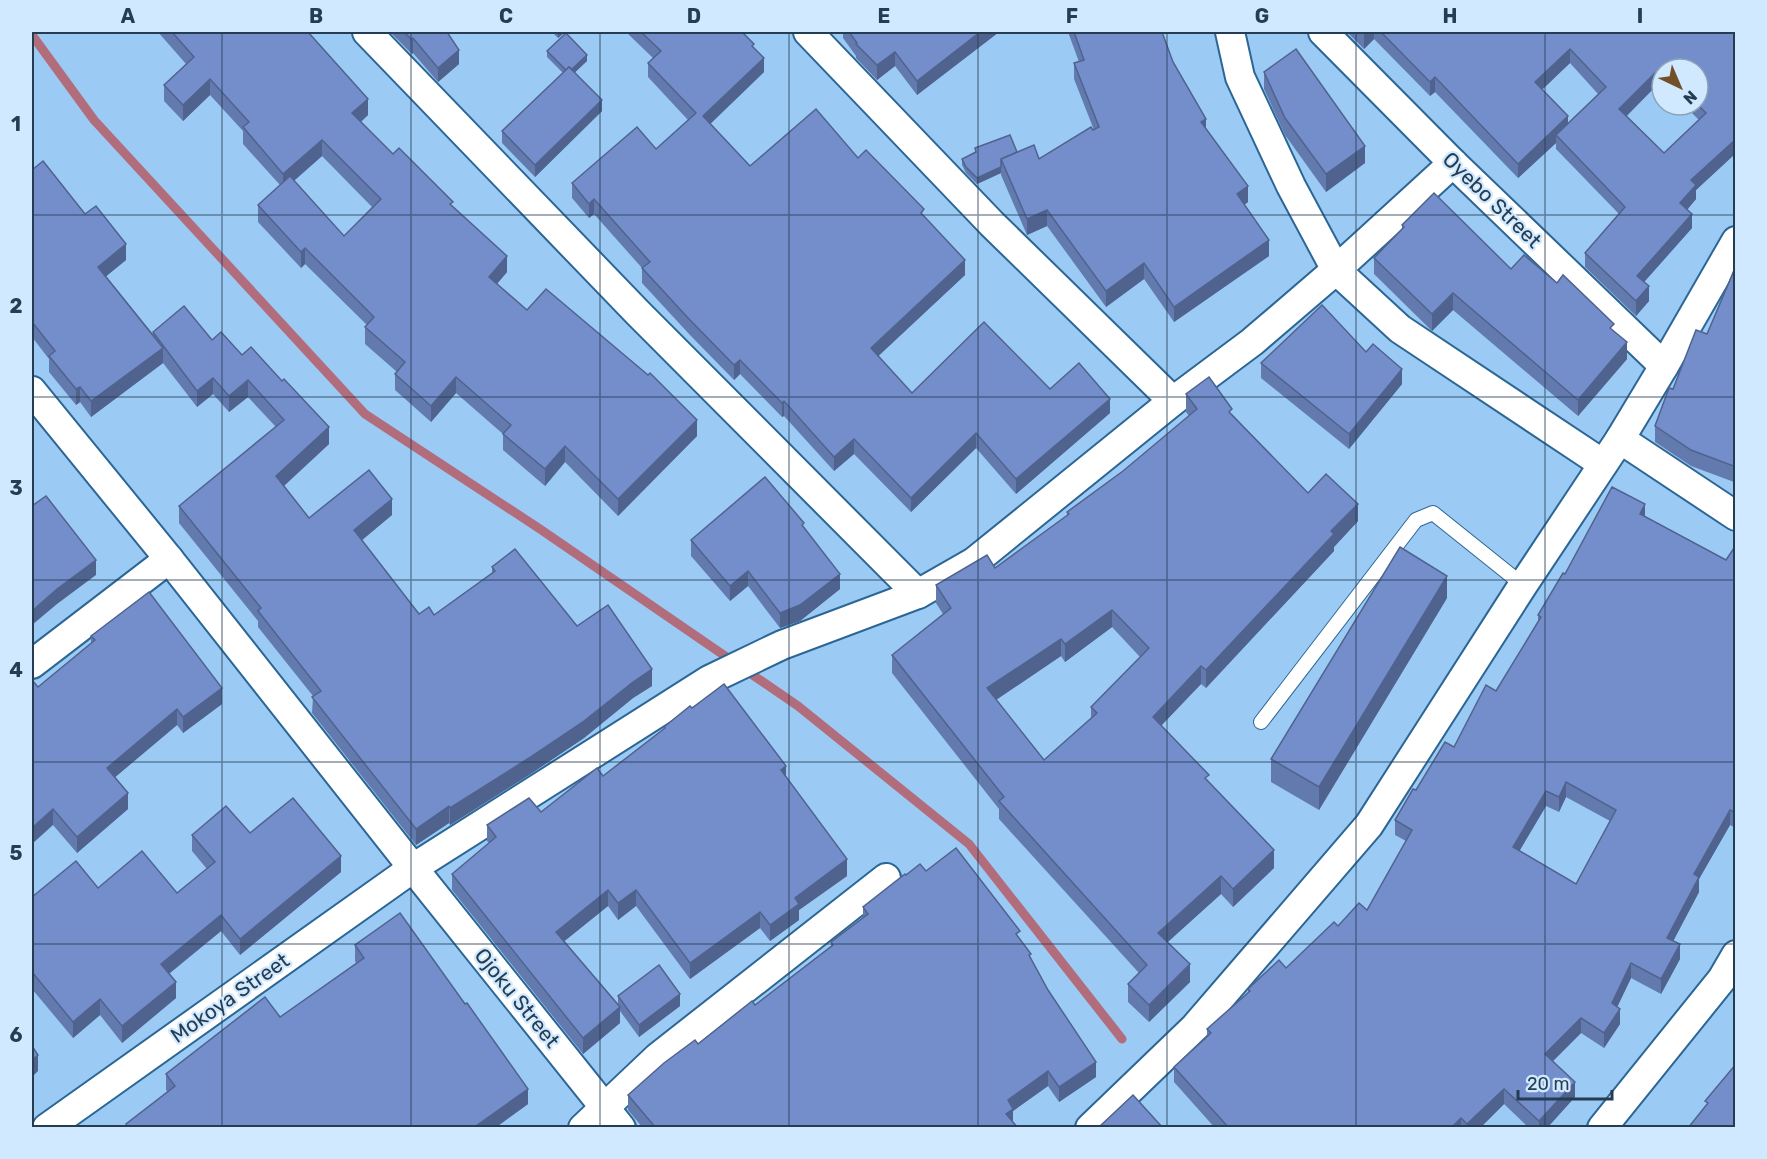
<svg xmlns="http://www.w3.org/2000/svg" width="1767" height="1159" viewBox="0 0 1767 1159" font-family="Rubik,sans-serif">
	<rect width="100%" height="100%" fill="#9bcbf5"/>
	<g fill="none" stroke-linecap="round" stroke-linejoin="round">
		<polyline stroke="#b26d7d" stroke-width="9" points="32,35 94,120 365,414 540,529 798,706 969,844 1122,1039"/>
		<g stroke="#2b6695" stroke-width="16">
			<polyline id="service" points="1261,722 1416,520 1433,513 1523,585"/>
		</g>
		<g stroke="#2b6695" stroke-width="32">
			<g id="minor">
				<polyline points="367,32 638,313 918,594"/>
				<polyline points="808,32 992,224 1173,401"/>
				<polyline points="1230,32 1240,77 1291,186 1336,270 1400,329 1603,464"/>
				<polyline points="1323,32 1453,163 1664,366"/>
				<polyline points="32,391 169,559 413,868 621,1128"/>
				<polyline points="1620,439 1736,516"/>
				<polyline points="32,664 169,559"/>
				<polyline points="47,1128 413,868 709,680 782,645 918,594 974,562 1173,401 1252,342 1336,270 1453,163"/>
				<polyline points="583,1128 658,1057 886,878"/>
				<polyline points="1090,1128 1195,1027 1369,825 1523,585 1620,439 1664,366 1736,241"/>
				<polyline points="1602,1128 1722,979 1736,955"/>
			</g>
		</g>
		<use href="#service" stroke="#fff" stroke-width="14"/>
		<use href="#minor" stroke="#fff" stroke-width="28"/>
	</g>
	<g fill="#637aaf" fill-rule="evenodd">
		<path d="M158,32H308L368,115L361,122L393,154L453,207L507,272L497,284L527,310L697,436L618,516L565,462L545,486L503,450V434L456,393L431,422L395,390V374L397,372L365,344V327L367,325L305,264L301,268L258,222V205L280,185L243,144V131L210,95L183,121L164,101V85L186,64ZM322,156L372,207L344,236L294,181Z"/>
		<polygon points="390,32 447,32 459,64 438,82 413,53 412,54"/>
		<polygon points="552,32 565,32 558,38"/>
		<polygon points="626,32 742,32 754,48 764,72 710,124 750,166 858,158 924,217 965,275 878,356 912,393 1050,389 1110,413 1016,494 976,448 911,512 854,454 834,471 784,416 782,417 740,374 734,380 689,334 642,283 642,268 594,214 589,218 572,198 572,183 656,149 688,120 648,77 648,63 653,58"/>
		<polygon points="843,32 999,32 917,95 895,66 877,80 856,58 856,56 843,38"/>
		<polygon points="1068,32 1162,32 1173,62 1206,129 1248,202 1244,205 1269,256 1174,322 1144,279 1106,307 1047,226 1027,235 1001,175 1001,173 977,184 966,173 962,165 962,159 975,152 975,148 1017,152 1039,159 1094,130 1074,79 1074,63 1079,62"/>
		<path d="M1347,32H1733L1736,34V153L1696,190V199L1687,210L1692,228L1644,282L1649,301L1636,316L1585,267V253L1619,214L1556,149V143L1518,178L1435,92L1430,96L1374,39L1364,49ZM1570,63L1598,94L1568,123L1542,90ZM1662,69H1698V105H1684L1699,120L1664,153L1627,116L1661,81L1662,82Z"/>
		<polygon points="547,51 587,61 575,72 602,111 535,177 502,143 502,131 563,73 547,57"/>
		<polygon points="1264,72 1365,163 1326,192 1285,135 1264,89"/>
		<polygon points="32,169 85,214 126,260 106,276 153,334 153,332 212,340 242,355 329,444 284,486 309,518 392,515 361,540 419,614 434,615 492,574 492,567 577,626 652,686 633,698 584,738 529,775 450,825 449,823 416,845 312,713 313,696 258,627 258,621 179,523 179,506 276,427 248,397 229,412 213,394 197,407 163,363 91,417 80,402 76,405 49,372 49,359 32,337"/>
		<polygon points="1402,225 1511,269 1614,331 1627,359 1578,416 1453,310 1432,331 1374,274 1374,258 1402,229"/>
		<polygon points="1736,259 1736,496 1734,495 1734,482 1691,466 1655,442 1655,426 1673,389 1707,334 1735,266"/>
		<polygon points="1366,352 1402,384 1349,449 1261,378 1261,363"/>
		<path d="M1186,394L1232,414L1308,493L1358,521L1334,547V551L1206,688L1201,684L1161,726L1209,782L1274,868L1233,907L1221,894L1167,942L1190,982L1149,1022L1128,1002V984L1139,973L999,819V809L892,673V655L943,614L936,603V585L995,568L1067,516V512L1123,471L1189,416L1186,412ZM1112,627L1140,657L1091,707V718L1044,760L996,700L1061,656L1065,662Z"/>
		<path d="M1645,516L1726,560L1736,549V828L1730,825L1699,879V892L1673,941L1680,959L1661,994L1631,978L1617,1007L1620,1024L1604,1048L1581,1033L1553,1061L1575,1097L1547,1128H1529L1504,1104L1480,1128H1215L1174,1082V1067L1207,1037V1029L1248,993V989L1286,968L1338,926L1367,910L1406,841L1395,835V820L1416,790L1454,747L1496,691L1538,622V615L1565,574ZM1566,797L1610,821L1576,884L1519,851L1546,806L1559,812Z"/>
		<polygon points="804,528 840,589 800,621 780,628 748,586 730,601 691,556 691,540"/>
		<polygon points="1447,598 1319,810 1271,782 1271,759"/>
		<polygon points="91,636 222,704 183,733 177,725 115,777 128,809 77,853 53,825 38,687 91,643"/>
		<polygon points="692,708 786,776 847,876 799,910 799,920 770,941 760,928 690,979 636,906 618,920 608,906 564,941 618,1004 618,996 680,1006 639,1037 620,1011 620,1023 583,1054 452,890 452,874 489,843 487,841 487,825 541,812 603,776 664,729 664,727"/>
		<polygon points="250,833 341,872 240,955 221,931 169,974 176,998 122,1043 100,1015 73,1038 32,989 32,897 98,888 177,893 207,869 192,851 192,835"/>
		<polygon points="926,871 1020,939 1096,1077 1059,1102 1048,1086 1013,1111 1013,1122 1018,1128 643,1128 628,1110 628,1095 698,1044 755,1005 831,946 831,942 863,918 863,907 906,875"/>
		<polygon points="355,945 528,1104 495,1128 126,1128 126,1124 168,1092 166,1090 166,1074 280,1017 356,963 355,961"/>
	</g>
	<g fill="#50638e">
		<polygon points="558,32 565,32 558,38"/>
		<polygon points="980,32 999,32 917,95 917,81"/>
		<polygon points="1367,32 1374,32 1374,39 1364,49 1364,34"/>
		<polygon points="413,38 413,53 412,54 412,40"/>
		<polygon points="1570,49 1570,63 1535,96 1535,82"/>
		<polygon points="459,50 459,64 438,82 438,68"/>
		<polygon points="895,52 895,66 877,80 877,65"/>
		<polygon points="587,55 587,61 568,79 568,73"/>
		<polygon points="764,58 764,72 703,131 703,116"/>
		<polygon points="1661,67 1661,81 1619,123 1619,109"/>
		<polygon points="1435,77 1435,92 1430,96 1430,82"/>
		<polygon points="210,79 210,95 183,121 183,105"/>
		<polygon points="368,99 368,115 352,129 352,113"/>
		<polygon points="602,100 602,111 535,177 535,165"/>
		<polygon points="1568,116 1568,131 1556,135 1556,143 1518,178 1518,164"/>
		<polygon points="1206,119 1206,134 1201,122"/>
		<polygon points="1736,139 1736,153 1696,190 1696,199 1680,218 1680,203 1691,180"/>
		<polygon points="322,140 322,156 283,190 283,174"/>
		<polygon points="1365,146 1365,163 1326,192 1326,174"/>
		<polygon points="1001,167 1001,173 977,184 977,178"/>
		<polygon points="1248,186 1248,202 1237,210 1237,194"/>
		<polygon points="594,199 594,214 589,218 589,204"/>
		<polygon points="1047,210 1047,226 1027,235 1027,219"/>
		<polygon points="1692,214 1692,228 1637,290 1637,276"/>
		<polygon points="1269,240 1269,256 1174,322 1174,307"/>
		<polygon points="126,244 126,260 98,283 98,267"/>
		<polygon points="305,248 305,264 301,268 301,252"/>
		<polygon points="507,256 507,272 489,293 489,277"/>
		<polygon points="965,260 965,275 871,363 871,348"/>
		<polygon points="1144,263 1144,279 1106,307 1106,291"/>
		<polygon points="1649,286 1649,301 1636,316 1636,301"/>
		<polygon points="1453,293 1453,310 1432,331 1432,314"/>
		<polygon points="1627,342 1627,359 1578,416 1578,400"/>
		<polygon points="163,348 163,363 91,417 91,401"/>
		<polygon points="740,360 740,374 734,380 734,365"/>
		<polygon points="1402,369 1402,384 1349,449 1349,434"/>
		<polygon points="456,377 456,393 431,422 431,406"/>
		<polygon points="213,378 213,394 197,407 197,391"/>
		<polygon points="248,380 248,397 229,412 229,396"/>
		<polygon points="80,387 80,402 76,405 76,389"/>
		<polygon points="1110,399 1110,413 1016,494 1016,479"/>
		<polygon points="784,401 784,416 782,417 782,403"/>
		<polygon points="697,420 697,436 618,516 618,499"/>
		<polygon points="329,427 329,444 276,493 276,476"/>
		<polygon points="976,433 976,448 911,512 911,498"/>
		<polygon points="854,439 854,454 834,471 834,457"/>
		<polygon points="565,446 565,462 545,486 545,469"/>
		<polygon points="392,499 392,515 354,547 354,530"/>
		<polygon points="1358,504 1358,521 1334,547 1334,551 1206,688 1206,670 1331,531"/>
		<polygon points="1645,504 1645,519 1640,514"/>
		<polygon points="96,560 96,575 57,604 32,625 32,611 57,589"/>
		<polygon points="748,571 748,586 730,601 730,586"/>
		<polygon points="840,574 840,589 800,621 780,628 780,613"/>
		<polygon points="1447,576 1447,598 1319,810 1319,787"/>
		<polygon points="1112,610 1112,627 1065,662 1065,644"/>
		<polygon points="1061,639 1061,656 987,706 987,688"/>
		<polygon points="1201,666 1201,684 1153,734 1153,717"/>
		<polygon points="652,669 652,686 633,698 584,738 529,775 450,825 450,808"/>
		<polygon points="222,688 222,704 183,733 183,717"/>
		<polygon points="177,709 177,725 107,784 107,768"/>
		<polygon points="786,766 786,782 781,770"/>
		<polygon points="1566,782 1566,797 1559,812 1559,797"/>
		<polygon points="1546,791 1546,806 1513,862 1513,847"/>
		<polygon points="128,793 128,809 77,853 77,837"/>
		<polygon points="449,806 449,823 416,845 416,829"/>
		<polygon points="53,809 53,825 32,844 32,828"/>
		<polygon points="1730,810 1730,825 1699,879 1699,892 1667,953 1667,938 1694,874"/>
		<polygon points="1274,850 1274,868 1233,907 1233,889"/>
		<polygon points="341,856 341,872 240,955 240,939"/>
		<polygon points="847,859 847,876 799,910 799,920 770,941 770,925 795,898"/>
		<polygon points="1221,876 1221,894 1158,951 1158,933"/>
		<polygon points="608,890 608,906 556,948 556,932"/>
		<polygon points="636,890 636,906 618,920 618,903"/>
		<polygon points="760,912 760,928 690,979 690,963"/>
		<polygon points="221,915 221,931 161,980 161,964"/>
		<polygon points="1680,944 1680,959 1661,994 1661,979"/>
		<polygon points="1631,963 1631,978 1612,1018 1612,1003"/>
		<polygon points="1190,964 1190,982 1149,1022 1149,1005"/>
		<polygon points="176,982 176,998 122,1043 122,1026"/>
		<polygon points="680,994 680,1006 639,1037 639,1025"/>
		<polygon points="100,999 100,1015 73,1038 73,1022"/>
		<polygon points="620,1007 620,1023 583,1054 583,1038"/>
		<polygon points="1620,1009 1620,1024 1604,1048 1604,1033"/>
		<polygon points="1581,1018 1581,1033 1545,1069 1545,1054"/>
		<polygon points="38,1055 38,1071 32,1077 32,1060"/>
		<polygon points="1096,1062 1096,1077 1059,1102 1059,1087"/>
		<polygon points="1048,1071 1048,1086 1013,1111 1013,1124 1006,1114 1008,1100"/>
		<polygon points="1575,1082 1575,1097 1547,1128 1539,1128 1539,1121"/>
		<polygon points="528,1089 528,1104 495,1128 476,1128 476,1126"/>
		<polygon points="1504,1089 1504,1104 1480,1128 1467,1128 1467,1124"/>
		<polygon points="1461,1118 1461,1128 1451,1128"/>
	</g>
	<g fill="#738ecb" stroke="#50638e" stroke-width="1.5" fill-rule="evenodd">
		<polygon points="172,32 308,32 368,99 352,113 393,154 399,148 453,202 450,204 507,256 489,277 527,310 546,289 648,375 650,373 697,420 618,499 565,446 545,469 503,434 511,425 456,377 431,406 395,374 405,362 365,327 374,317 305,248 301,252 258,205 290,176 344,236 381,199 322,140 283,174 243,127 249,122 210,79 183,105 164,85 194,57"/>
		<polygon points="404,32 447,32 459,50 438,68 413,38 412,40"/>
		<polygon points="641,32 742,32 754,44 752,46 764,58 703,116 750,166 816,109 858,158 866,150 924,209 921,213 965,260 871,348 912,393 984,322 1050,389 1079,363 1110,399 1016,479 976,433 911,498 854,439 834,457 784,401 782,403 740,360 734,365 689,319 642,268 650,262 594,199 589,204 572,183 637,127 656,149 696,113 648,63 661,51"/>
		<polygon points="849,32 980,32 917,81 895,52 877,65 856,44 857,43"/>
		<polygon points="1074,32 1162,32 1173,62 1206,119 1201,122 1248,186 1237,194 1269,240 1174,307 1144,263 1106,291 1047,210 1027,219 1001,159 1034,145 1039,159 1091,127 1093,130 1099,127 1074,63 1084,60"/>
		<path d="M1381,32H1733L1736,34V139L1691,180L1696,185L1680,203L1692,214L1637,276L1649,286L1636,301L1585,253L1625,207L1556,135L1606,87L1570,49L1535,82L1568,116L1518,164L1435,77L1430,82ZM1661,67L1664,69H1698V105L1706,113L1664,153L1619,109Z"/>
		<polygon points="566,33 587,55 572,69 569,67 566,70 547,51"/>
		<polygon points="1296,49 1365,146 1326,174 1285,118 1264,72"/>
		<polygon points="569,67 602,100 535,165 502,131"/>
		<polygon points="1010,135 1017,152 1001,159 1001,167 977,178 966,167 962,159 976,152 975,148"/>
		<polygon points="43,161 85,214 96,206 126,244 98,267 163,348 91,401 80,387 76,389 49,356 55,351 32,322 32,169 32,170"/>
		<polygon points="1434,193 1511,269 1524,255 1557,283 1563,275 1614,324 1610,328 1627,342 1578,400 1453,293 1432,314 1374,258 1404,227 1402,225"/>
		<polygon points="1736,266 1736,467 1691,450 1655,426 1669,388 1673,389 1696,330 1707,334"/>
		<polygon points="1322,305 1366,352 1373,344 1402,369 1349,434 1261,363"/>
		<polygon points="184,306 212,340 221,332 242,355 251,347 282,381 284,379 329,427 276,476 309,518 369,470 392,499 354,530 419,614 429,607 434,615 495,571 492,567 515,549 577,626 608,605 652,669 633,682 584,721 529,758 450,808 449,806 416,829 312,697 321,691 258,611 261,608 179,506 284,420 248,380 229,396 213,378 197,391 153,332"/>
		<path d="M1209,377L1232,409L1229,412L1308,493L1326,474L1358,504L1331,531L1334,534L1206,670L1201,666L1153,717L1209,775L1205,778L1274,850L1233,889L1221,876L1158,933L1190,964L1149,1005L1128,984L1147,965L999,801L1004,797L892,655L951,608L936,585L987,555L995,568L1069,514L1067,512L1123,471L1197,409L1186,394ZM1112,610L1149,648L1091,707L1097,713L1044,760L987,688L1061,639L1065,644Z"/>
		<polygon points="765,477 804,523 802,525 840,574 800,605 780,613 748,571 730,586 691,540"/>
		<path d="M1612,487L1645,504L1640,514L1726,560L1734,548L1736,549V813L1730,810L1694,874L1699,877L1667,938L1680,944L1661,979L1631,963L1612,1003L1620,1009L1604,1033L1581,1018L1545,1054L1575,1082L1539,1121L1504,1089L1467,1124L1461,1118L1451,1128H1229L1174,1067L1211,1033L1207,1029L1250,991L1248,989L1279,960L1286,968L1334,922L1338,926L1359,903L1367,910L1412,830L1395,820L1413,789L1416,790L1445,742L1454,747L1486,685L1496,691L1541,617L1538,615L1563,573L1565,574ZM1566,782L1616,810L1576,884L1513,847L1546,791L1559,797Z"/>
		<polygon points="46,496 96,560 57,589 32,611 32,506"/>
		<polygon points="1400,547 1447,576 1319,787 1271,759"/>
		<polygon points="149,592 222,688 183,717 177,709 107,768 128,793 77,837 53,809 32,828 32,680 38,687 95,640 91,636"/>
		<polygon points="724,684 786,766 781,770 847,859 795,898 799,904 770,925 760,912 690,963 636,890 618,903 608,890 556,932 620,1007 583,1038 452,874 496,837 487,825 529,798 541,812 597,768 603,776 665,728 664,727 690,706 692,708"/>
		<polygon points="293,798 341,856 240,939 221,915 161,964 176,982 122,1026 100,999 73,1022 32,972 32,897 76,861 98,888 142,851 177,893 215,862 192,835 226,806 250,833"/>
		<polygon points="956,848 1020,931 1016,934 1031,954 1029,955 1048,990 1096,1062 1059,1087 1048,1071 1008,1100 1013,1109 1006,1114 1018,1128 656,1128 628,1095 664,1063 695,1040 698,1044 752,1001 755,1005 833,945 831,942 868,914 863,907 905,874 906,875 920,864 926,871"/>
		<polygon points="400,913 465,1004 467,1003 528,1089 476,1126 477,1128 128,1128 126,1124 175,1086 166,1074 265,997 280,1017 364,958 355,945"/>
		<polygon points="659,965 680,994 639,1025 618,996"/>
		<polygon points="32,1046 38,1055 32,1060"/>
		<polygon points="1736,1064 1736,1128 1688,1128 1708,1103 1705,1101"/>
		<polygon points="1133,1095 1163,1128 1098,1128"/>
	</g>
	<path fill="none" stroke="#243d52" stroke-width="1.5" stroke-opacity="0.55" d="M222,32V1128M411,32V1128M600,32V1128M789,32V1128M978,32V1128M1167,32V1128M1356,32V1128M1545,32V1128M32,215H1736M32,397H1736M32,580H1736M32,762H1736M32,944H1736"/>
	<g text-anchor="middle" stroke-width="4.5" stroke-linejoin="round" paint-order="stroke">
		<g font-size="21" fill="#243d52" stroke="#d1e9ff">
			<text transform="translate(1492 200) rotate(44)" y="7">Oyebo Street</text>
			<text transform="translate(230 998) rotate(-35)" y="7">Mokoya Street</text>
			<text transform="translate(517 998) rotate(51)" y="7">Ojoku Street</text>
		</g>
	</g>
	<rect width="1767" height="1159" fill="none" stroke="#d1e9ff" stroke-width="66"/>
	<g transform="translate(1680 87) rotate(136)"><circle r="28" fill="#d1e9ff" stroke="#8ca4ba" stroke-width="1.5"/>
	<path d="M0-4.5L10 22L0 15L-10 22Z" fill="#734f29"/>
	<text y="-9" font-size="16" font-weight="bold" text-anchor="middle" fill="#243d52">N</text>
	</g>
	<path d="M1518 1090v9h94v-9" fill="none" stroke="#243d52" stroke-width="3"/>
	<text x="1527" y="1090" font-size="18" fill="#243d52" stroke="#d1e9ff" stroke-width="4.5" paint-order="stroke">20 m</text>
	<rect x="33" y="33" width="1701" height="1093" fill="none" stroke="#243d52" stroke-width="2"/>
	<g font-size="20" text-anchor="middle" font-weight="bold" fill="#243d52">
		<text x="128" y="23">A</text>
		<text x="316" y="23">B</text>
		<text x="506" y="23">C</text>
		<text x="694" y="23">D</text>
		<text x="884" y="23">E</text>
		<text x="1072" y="23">F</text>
		<text x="1262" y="23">G</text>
		<text x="1450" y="23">H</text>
		<text x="1640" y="23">I</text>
		<text x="16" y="131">1</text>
		<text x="16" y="313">2</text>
		<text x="16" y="495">3</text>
		<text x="16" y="677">4</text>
		<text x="16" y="860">5</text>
		<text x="16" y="1042">6</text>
	</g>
</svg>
